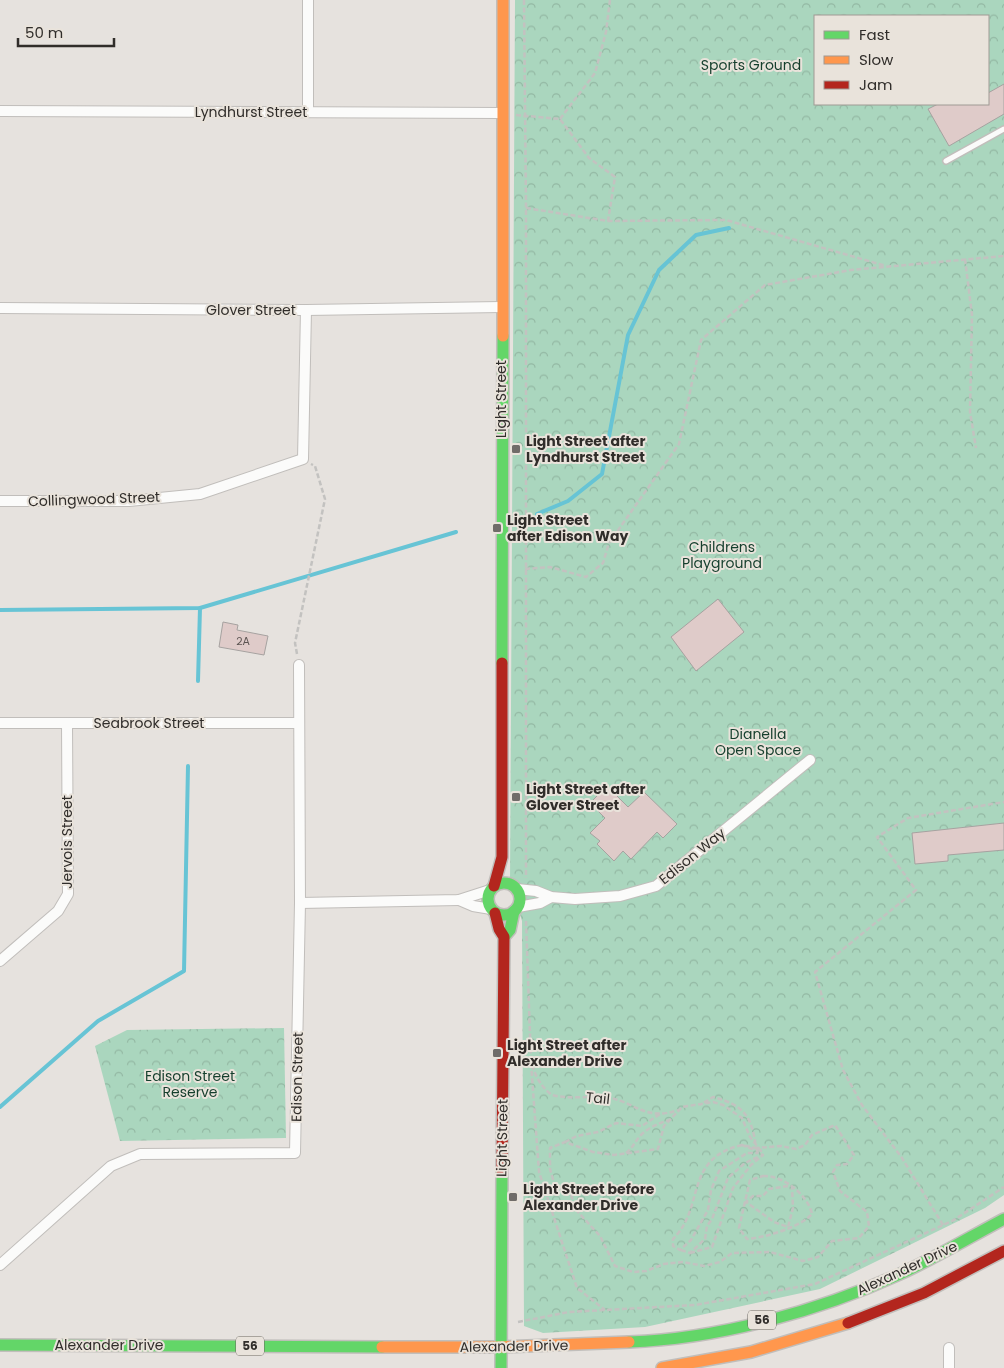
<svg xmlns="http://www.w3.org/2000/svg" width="1004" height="1368" viewBox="0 0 1004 1368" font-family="Poppins,sans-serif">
	<defs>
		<pattern id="park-crowns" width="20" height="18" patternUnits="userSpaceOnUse" patternTransform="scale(1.25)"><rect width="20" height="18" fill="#aad6be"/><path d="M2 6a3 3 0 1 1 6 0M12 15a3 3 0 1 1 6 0" fill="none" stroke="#93b8a3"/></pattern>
	</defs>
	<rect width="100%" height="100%" fill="#e6e2de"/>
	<g fill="url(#park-crowns)" fill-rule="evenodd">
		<path d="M515,0H1004V1195L985,1208L820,1289L645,1327L543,1333L524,1326L522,921L510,883ZM815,16H988V104H815Z"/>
		<polygon points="284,1028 286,1138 120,1141 95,1046 127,1030"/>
	</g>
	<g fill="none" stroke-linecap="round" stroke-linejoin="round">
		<g stroke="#67c4d5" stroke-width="4">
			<polyline points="537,514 568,501 602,474 628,335 659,270 696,235 729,228"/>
			<polyline points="0,610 200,608 456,532"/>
			<polyline points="198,681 200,608"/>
			<polyline points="0,1107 98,1021 184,971 188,766"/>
		</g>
	</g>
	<g fill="#dfcbc9" stroke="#a6a2a0">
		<polygon points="1004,84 1004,114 949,146 928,109 938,104 988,104 988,93"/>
		<polygon points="718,599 744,632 696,671 671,637"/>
		<polygon points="223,622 238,625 237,630 268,636 264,655 219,647"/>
		<polygon points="607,786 628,807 644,792 677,824 663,838 657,832 631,859 623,851 614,861 597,844 600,841 590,833 605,818 596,809 599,806 593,800"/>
		<polygon points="1004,823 1004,850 948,855 948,861 915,864 912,833"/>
	</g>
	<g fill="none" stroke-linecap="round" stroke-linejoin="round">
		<g stroke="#c1bebb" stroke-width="8">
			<polyline id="lane" points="946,161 1004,129"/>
		</g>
		<g stroke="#c1bebb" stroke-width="12">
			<g id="street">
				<polyline points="0,111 502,113"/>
				<polyline points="308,112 308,0"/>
				<polyline points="0,308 306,310 501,307"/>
				<polyline points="0,501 129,501 200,494 303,459 306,310"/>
				<polyline points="0,723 297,723"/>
				<polyline points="517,889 536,891 551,897 575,899 620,896 656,886 810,760"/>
				<polyline points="459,900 473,906 491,909"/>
				<polyline points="300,903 459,900 490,890"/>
				<polyline points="518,907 540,903 551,897"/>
				<polyline points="0,961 58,911 68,894 67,723"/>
				<polyline points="0,1265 111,1166 140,1154 295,1153 300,903 299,665"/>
				<polyline points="949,1368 949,1348"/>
			</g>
		</g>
		<g stroke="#c1bebb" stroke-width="14">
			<g id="fast">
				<polyline points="502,663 503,336"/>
				<circle cx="504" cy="899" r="16"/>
				<polyline points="504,937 510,930 514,911"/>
				<path d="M629,1342C718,1339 819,1311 900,1274C935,1258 970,1237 1004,1219"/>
				<polyline points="0,1345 382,1347"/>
				<polyline points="501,1368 502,1171"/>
			</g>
		</g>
		<g stroke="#c1bebb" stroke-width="14">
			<g id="slow">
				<polyline points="503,336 503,0"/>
				<polyline points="382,1347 500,1347 629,1342"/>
				<polyline points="662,1368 751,1352 848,1323"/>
			</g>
		</g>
		<g stroke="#c1bebb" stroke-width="14">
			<g id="jam">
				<polyline points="494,886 502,857 502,663"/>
				<polyline points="495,913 499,929 504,937 502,1171"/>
				<polyline points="848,1323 924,1293 1004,1251"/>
			</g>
		</g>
		<g stroke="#c3c2c0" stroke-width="2.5" stroke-dasharray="5 2.5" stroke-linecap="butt">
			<polyline points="524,0 526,208 526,878"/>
			<polyline points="516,115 560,119 589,158 615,177 608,221"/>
			<polyline points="560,119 595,73 606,32 610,0"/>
			<polyline points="526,208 608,221 726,220 886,266"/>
			<polyline points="965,259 972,315 970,412 976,448"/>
			<polyline points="525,569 550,567 586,577 603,563 609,543 679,444 701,340 765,285 851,270 1004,256"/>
			<polyline points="297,654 295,643 325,499 315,466 311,464"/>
			<polyline points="526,921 531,1063 539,1172 577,1288 605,1310"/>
			<path d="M532,1065C536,1077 541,1087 552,1095C571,1100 591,1095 611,1098C637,1104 647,1121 678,1110"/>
			<polyline points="565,1142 577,1136 598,1132 616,1123 642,1126 660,1114"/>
			<path d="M742,1145C683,1159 706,1206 673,1239V1246L680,1250L691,1240L708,1210L711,1190L719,1171L747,1153H758"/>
			<path d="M626,1153C633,1148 635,1141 641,1135C649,1127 659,1123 670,1120"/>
			<path d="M763,1176C783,1175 808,1195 812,1214C801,1227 764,1238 747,1239L739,1228L750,1180Z"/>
			<polyline points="788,1186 769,1189 763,1196 753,1196 746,1202 774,1222 788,1227 793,1208 792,1187"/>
			<polyline points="943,1225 902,1158 862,1105 843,1070 815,972 916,890 877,837 908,818 1004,802"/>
			<polyline points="681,1250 690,1253 705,1239 707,1226 712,1219 728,1178 745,1163 760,1156"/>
			<path d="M690,1253L712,1247L733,1188L751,1165L763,1155L758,1153L757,1150L761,1151L750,1137L742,1118L723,1105L713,1102L682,1107L664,1126L658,1149L614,1155L593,1152L565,1142L550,1148V1169L555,1186L570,1193L578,1212L600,1236L615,1266L633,1272L646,1271L664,1264L683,1262L704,1266L720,1262L732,1253L770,1252L803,1261L818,1257L832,1241L859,1238L869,1226L867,1212L840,1191L833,1172L837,1165L847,1164L854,1155L835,1125L812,1135L805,1145L796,1149L781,1146L756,1148L755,1150L742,1145L756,1148C752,1116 744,1105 713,1097L700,1105"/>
			<polyline points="518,1322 569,1312 695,1305 815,1284 954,1220 1004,1187"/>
		</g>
		<use href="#lane" stroke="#fbfbfa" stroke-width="5"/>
		<use href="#street" stroke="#fbfbfa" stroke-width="10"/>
		<use href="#fast" stroke="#63d668" stroke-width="11"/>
		<use href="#slow" stroke="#ff974d" stroke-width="11"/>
		<use href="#jam" stroke="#b3261e" stroke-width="11"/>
	</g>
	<g fill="#706c69" stroke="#e9e3db" stroke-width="2">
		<rect x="511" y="444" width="10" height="10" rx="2.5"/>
		<rect x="492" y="523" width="10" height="10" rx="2.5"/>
		<rect x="511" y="792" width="10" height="10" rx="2.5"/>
		<rect x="492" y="1048" width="10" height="10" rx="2.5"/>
		<rect x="508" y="1192" width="10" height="10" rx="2.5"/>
	</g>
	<g text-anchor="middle" stroke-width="4" stroke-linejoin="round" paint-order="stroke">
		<g font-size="11" fill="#5c5452">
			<text x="243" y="645">2A</text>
		</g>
		<g fill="#e9e3db" stroke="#68645f" stroke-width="1">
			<rect x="748" y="1310.5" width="28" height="19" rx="4"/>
			<rect x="236" y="1336.5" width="28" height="19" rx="4"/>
		</g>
		<g font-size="12" font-weight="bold" fill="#302d2a">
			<text x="762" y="1324">56</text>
			<text x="250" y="1350">56</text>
		</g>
		<g font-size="14" fill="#153f2d" stroke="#e9e3db">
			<text x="751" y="70">Sports Ground</text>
			<text x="722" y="552">Childrens<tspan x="722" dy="16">Playground</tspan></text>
			<text x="758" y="739">Dianella<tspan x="758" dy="16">Open Space</tspan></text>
			<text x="190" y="1081">Edison Street<tspan x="190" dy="16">Reserve</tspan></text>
		</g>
		<g font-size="14" fill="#302d2a" stroke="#e9e3db">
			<text x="251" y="117">Lyndhurst Street</text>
			<text x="251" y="315">Glover Street</text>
			<text transform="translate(501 399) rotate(-90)" y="5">Light Street</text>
			<text transform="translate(94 499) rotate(-2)" y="5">Collingwood Street</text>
			<text x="149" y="728">Seabrook Street</text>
			<text transform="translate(67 842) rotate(-90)" y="5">Jervois Street</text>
			<text transform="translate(692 856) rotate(-39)" y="5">Edison Way</text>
			<text transform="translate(297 1077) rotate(-89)" y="5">Edison Street</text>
			<text transform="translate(598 1098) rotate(6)" y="5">Tail</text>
			<text transform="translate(502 1138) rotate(-89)" y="5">Light Street</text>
			<text transform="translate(907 1268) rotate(-25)" y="5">Alexander Drive</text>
			<text x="109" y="1350">Alexander Drive</text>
			<text transform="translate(514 1346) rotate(-1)" y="5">Alexander Drive</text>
		</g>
		<g font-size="14" font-weight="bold" fill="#302d2a" stroke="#e9e3db" text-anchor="start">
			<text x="526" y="446">Light Street after<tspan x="526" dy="16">Lyndhurst Street</tspan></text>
			<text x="507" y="525">Light Street<tspan x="507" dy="16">after Edison Way</tspan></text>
			<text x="526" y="794">Light Street after<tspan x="526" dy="16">Glover Street</tspan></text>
			<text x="507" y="1050">Light Street after<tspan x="507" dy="16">Alexander Drive</tspan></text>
			<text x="523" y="1194">Light Street before<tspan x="523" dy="16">Alexander Drive</tspan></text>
		</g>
	</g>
	<rect x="814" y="15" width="175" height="90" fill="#e9e3db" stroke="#9f9a94"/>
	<rect x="824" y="31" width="25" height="8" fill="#63d668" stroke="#9f9a94"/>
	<text x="859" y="40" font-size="15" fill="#302d2a">Fast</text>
	<rect x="824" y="56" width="25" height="8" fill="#ff974d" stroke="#9f9a94"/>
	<text x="859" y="65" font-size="15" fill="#302d2a">Slow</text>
	<rect x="824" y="81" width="25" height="8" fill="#b3261e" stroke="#9f9a94"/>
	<text x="859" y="90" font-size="15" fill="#302d2a">Jam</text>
	<path d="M18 38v8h96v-8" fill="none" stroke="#302d2a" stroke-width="2.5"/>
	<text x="25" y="38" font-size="15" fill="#302d2a" stroke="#e9e3db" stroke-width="4" paint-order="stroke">50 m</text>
</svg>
